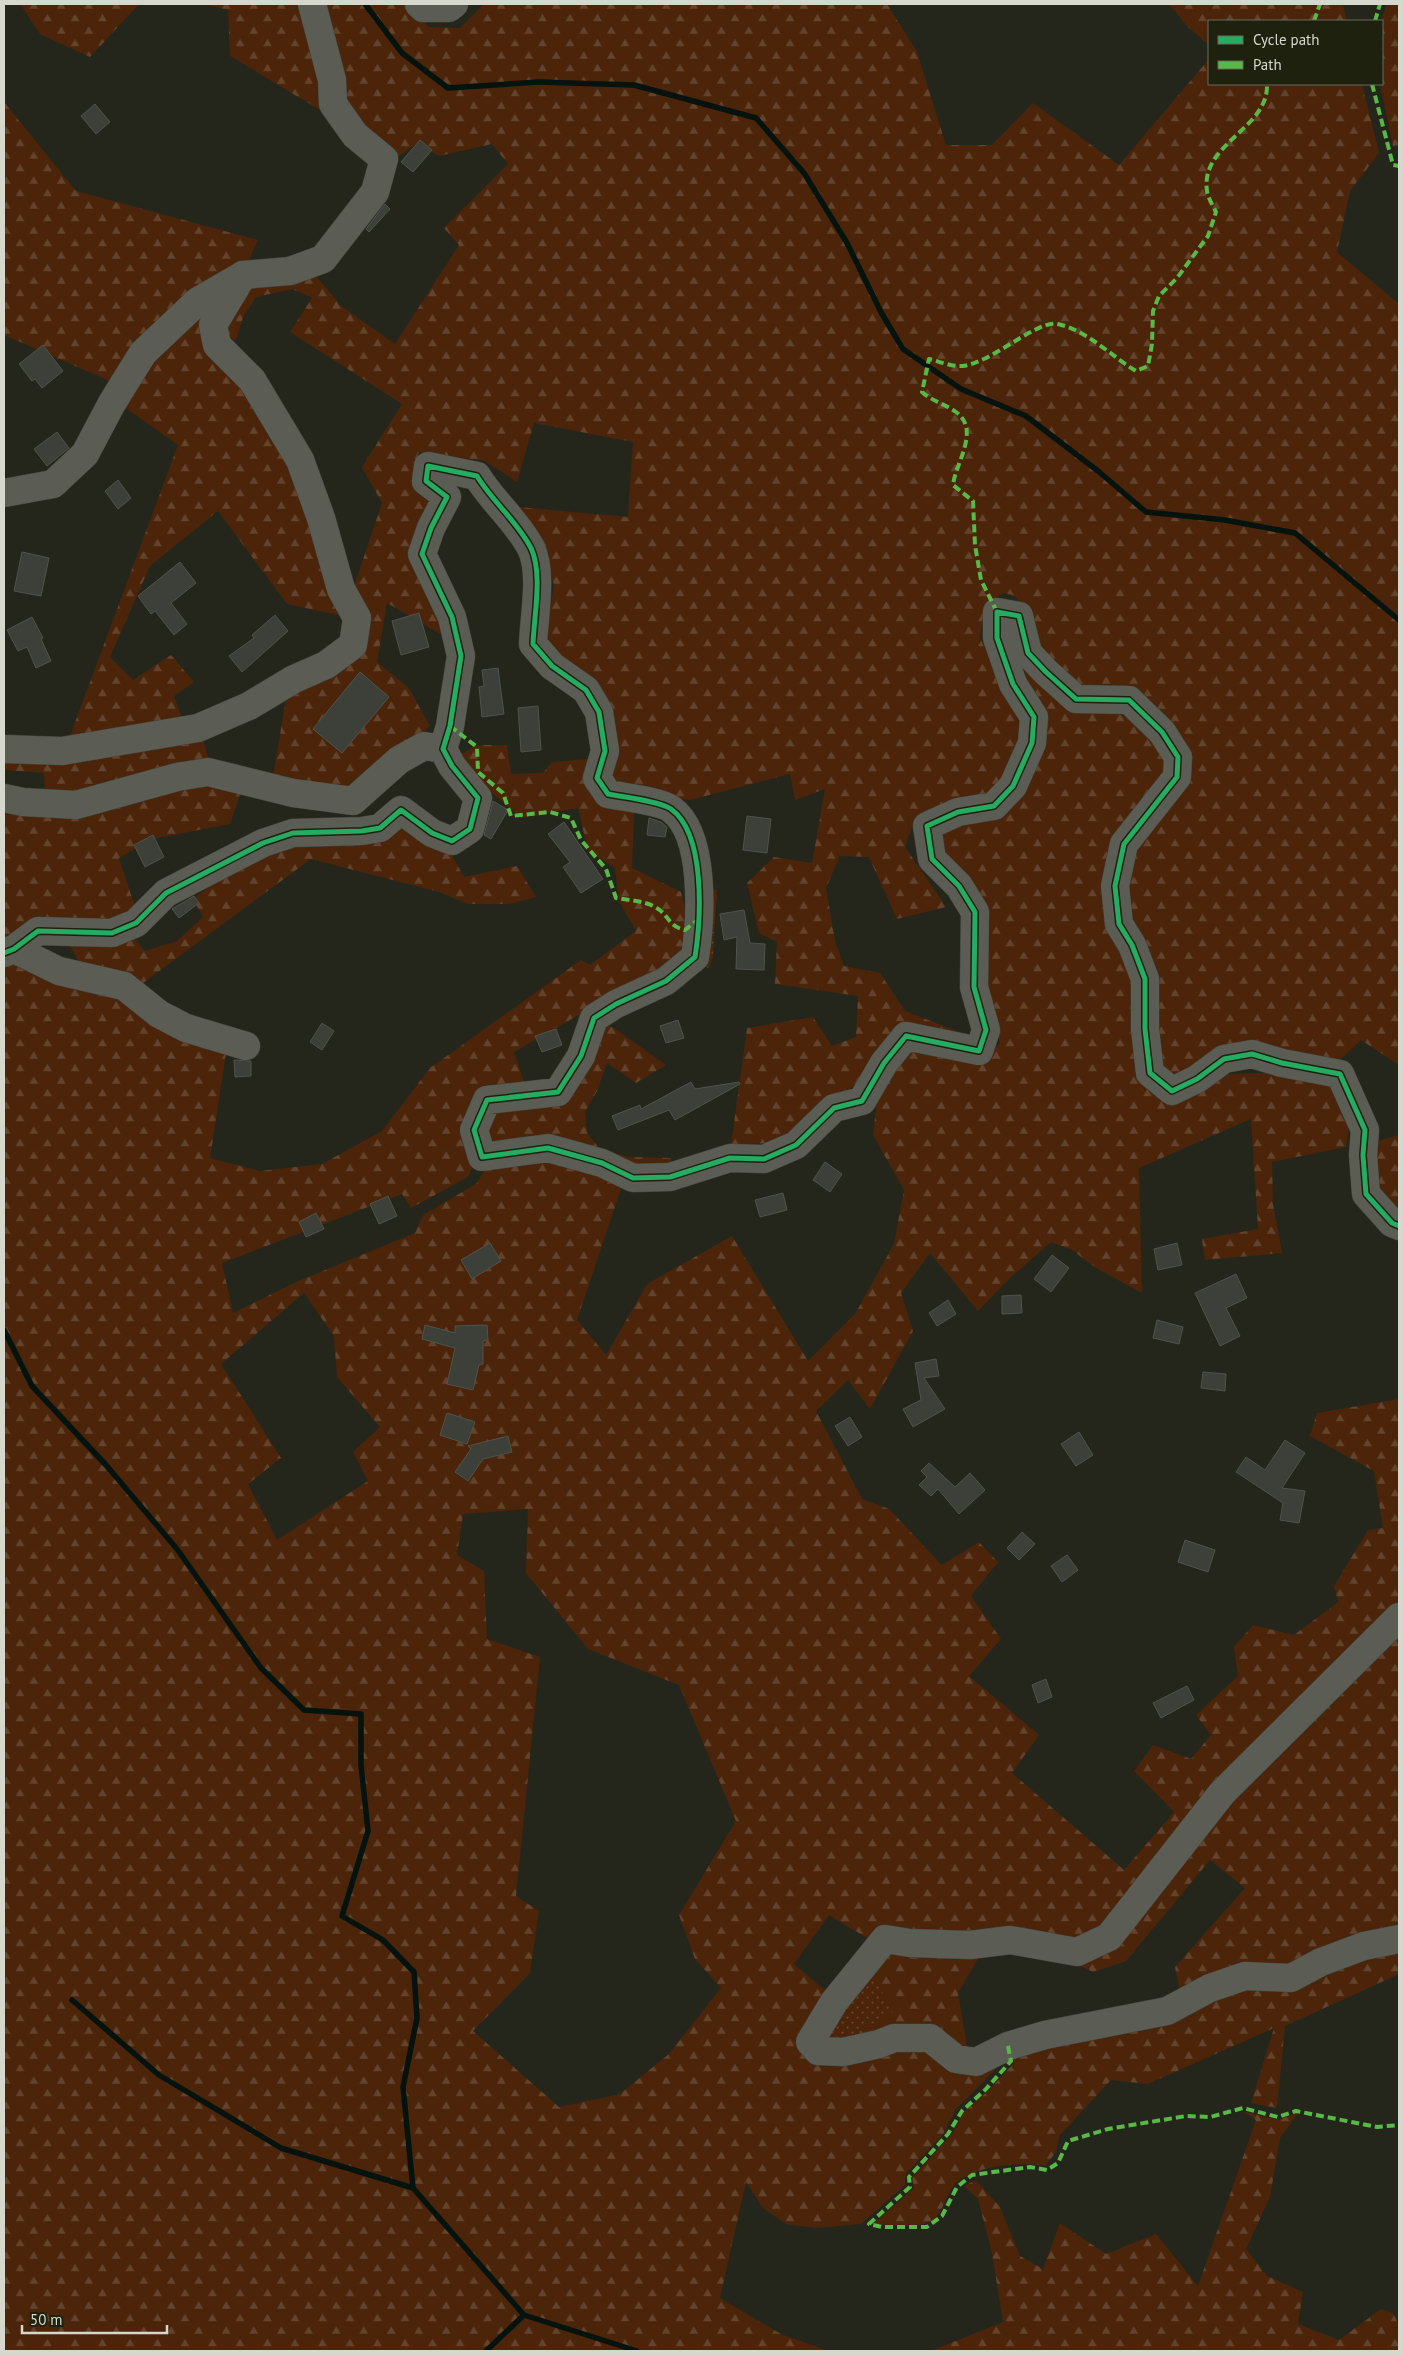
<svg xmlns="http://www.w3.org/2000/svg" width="1403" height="2355" viewBox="0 0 1403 2355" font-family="'PT Sans',sans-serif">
	<defs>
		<pattern id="grass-dots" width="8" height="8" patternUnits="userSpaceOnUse" patternTransform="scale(1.25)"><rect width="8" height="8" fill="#4b2409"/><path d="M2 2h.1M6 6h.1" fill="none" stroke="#64432c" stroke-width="1.8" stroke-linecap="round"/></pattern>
		<pattern id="forest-firs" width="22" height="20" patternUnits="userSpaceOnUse" patternTransform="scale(1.25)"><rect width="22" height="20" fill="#4b2409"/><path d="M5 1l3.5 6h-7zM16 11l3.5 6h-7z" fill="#64432c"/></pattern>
	</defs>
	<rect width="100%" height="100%" fill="#24261c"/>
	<g fill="url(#grass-dots)">
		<polygon points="705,886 717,890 713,956 709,968 698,963"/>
		<polygon points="869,1968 894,2012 860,2031 856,2042 823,2047"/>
	</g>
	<g fill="url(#forest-firs)" fill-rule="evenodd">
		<polygon points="20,4 139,4 90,57 40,34"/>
		<polygon points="204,4 303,4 325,113 230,56 228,10"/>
		<path d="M319,4H404L429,27L460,28L484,4H887L917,52L946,145H992L1033,103L1119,165L1209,59V84H1362L1379,153L1350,191L1337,252L1399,304V364L1397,367L1399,377V1065L1361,1040L1338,1062L1291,1056L1265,1044L1236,1043L1189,1071L1168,1074L1154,1065L1120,886L1182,742L1083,689L1040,655L1023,608L1015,596L1004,593L991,600L983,616L980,638L1019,722L1017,752L994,794L935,809L912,826L905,847L946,907L897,919L869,857L840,856L826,888L835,941L844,966L880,973L905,1011L972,1037L903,1027L863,1084L835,1094L786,1136L770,1143L731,1145L747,1028L813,1017L832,1046L856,1037L858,996L775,984L777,942L759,933L747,883L774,857L812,863L825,789L795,800L790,774L690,800L615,790L608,765L558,653L549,640L547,627L554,585L542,546L519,507L628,517L633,442L534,423L517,482L485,461L419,452C410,477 416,479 434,497L428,589L444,636L387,603L377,662L408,687L430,726L349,792L273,777L287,693L338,667L352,592L382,503L362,467L402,404L290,332L312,298L292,289L256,297L243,317L236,340L227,339V321L241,299L256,285L313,272L341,306L395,344L459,245L444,228L508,164L492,144L439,156L418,143L397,157L381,146L341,100L339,51Z"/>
		<polygon points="1169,4 1343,4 1347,21 1209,21 1209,45 1187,26"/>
		<polygon points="1387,4 1399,4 1399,145 1393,146 1380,84 1382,84 1381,21"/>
		<polygon points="4,102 76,191 258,240 244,270 114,383 4,335"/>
		<polygon points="203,303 208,323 297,462 352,618 287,604 218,511 150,566 110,657 133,680 171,655 194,682 174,696 184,723 67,744 178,445 120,404 151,356"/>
		<path d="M1014,664H1024L1127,718L1152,740L1169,765L1116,842L1136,980L1140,1070L1149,1092L1177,1101L1229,1074L1268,1073L1334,1082L1350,1117L1346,1147L1272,1162L1273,1204L1282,1253L1205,1260L1202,1239L1258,1229L1251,1119L1139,1168L1142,1293L1096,1268L1072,1250L1051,1242L1010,1278L978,1311L930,1253L901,1293L913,1331L870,1409L848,1380L816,1411L862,1499L889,1509L942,1565L979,1542L998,1562L971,1596L1001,1639L969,1676L1039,1735L1012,1773L1124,1870L1174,1812L1134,1771L1153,1745L1191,1759L1211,1735L1196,1715L1238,1676L1234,1647L1253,1625L1294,1635L1338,1602L1334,1586L1368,1530L1383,1528L1374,1471L1310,1436L1317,1413L1399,1399V1608L1137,1894L1084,1940L872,1941L829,1915L794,1964L832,1996L802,2040L930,2046L1001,2064L956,2109L944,2133L905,2175V2185L861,2224L817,2228L786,2224L763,2208L746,2182L720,2298L781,2334L828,2351H4V964H24L119,994L226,1053L210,1158L260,1171L322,1164L382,1131L430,1068L581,960L590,965L636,931L619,901L615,868L588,851L578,808L521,818L484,786L461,754L478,745H507L511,774L543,773L552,762L589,759L607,803L634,813L632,868L681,892L690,929L680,957L514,1052L525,1085L485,1090L475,1162L468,1177L411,1208L402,1194L222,1263L233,1313L296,1282L415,1233L423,1215L476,1184L489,1163L552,1153L624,1180L577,1320L606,1355L647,1284L732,1236L808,1361L855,1314L894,1244L904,1190L873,1135L879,1083L908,1042L983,1057L1000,1043L987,997L984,908L936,852V830L1034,772L1047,737L1041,715ZM304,1293L334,1336L337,1377L380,1427L353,1452L368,1481L277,1540L248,1484L281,1458L221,1364ZM528,1509L526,1573L588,1649L679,1685L736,1821L679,1915L695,1959L721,1988L669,2054L620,2094L559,2107L473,2031L530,1973L539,1911L516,1896L540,1657L487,1639L484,1571L457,1555L463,1514Z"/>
		<polygon points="201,733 210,764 73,799 45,794 44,773 4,770 4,753"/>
		<polygon points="209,777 241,792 230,824 152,839 119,858 136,910 116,917 77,923 4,941 4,811"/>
		<path d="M403,820L451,854L464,877L517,866L536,897L510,904H468L439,892L311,859L139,986L81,966L67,940L132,936L145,951L177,941L203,917L193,899C216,882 239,866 265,855C309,836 357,829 403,820Z"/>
		<polygon points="601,1022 614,1028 666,1065 636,1083 607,1063 597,1091 585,1112 587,1133 599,1148 628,1157 671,1158 672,1172 484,1148 492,1104 564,1095"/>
		<path d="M1399,1135V1212C1374,1191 1377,1172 1377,1141Z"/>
		<polygon points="1399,1627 1399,1935 1180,1992 1175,1967 1245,1888 1210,1860 1126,1961 1093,1972 1053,1953 1083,1953 1196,1834"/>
		<path d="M1399,1941V1974L1285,2026L1277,2108L1251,2103L1274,2028L1148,2084L1111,2080L1060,2135L1056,2152L1045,2166C1022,2161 970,2166 954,2185C943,2199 943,2219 924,2224C912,2228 887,2224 873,2224L914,2188L912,2178L952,2134L964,2112L989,2090L1014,2063L1012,2048Z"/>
		<polygon points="890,1944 979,1957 958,1993 968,2053 856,2042 860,2031 893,2012 869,1968"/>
		<polygon points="1242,2111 1278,2120 1299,2112 1280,2138 1270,2197 1246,2249 1267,2276 1303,2292 1298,2324 1339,2340 1381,2309 1393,2313 1399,2325 1399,2351 931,2351 1003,2322 992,2253 978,2199 964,2186 976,2180 1000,2207 1020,2256 1043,2269 1060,2223 1106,2254 1156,2234 1198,2286 1256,2120"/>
	</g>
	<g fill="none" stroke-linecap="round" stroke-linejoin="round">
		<g stroke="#05130f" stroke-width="5.5">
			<polyline points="365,4 402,53 448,88 539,82 634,85 756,118 804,173 847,243 882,314 903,349 961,389 1026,416 1098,471 1146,512 1225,520 1295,533 1399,620"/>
			<polyline points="4,1330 32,1386 106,1465 177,1549 261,1668 304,1710 361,1714 361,1765 368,1831 342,1916 383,1940 414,1972 417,2018 403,2087 413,2188"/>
			<polyline points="72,2000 159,2075 281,2148 413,2188 524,2315 637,2351"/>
			<polyline points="486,2351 524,2315"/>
		</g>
	</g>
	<g fill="#3c4039" stroke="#4f534c">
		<polygon points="95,104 110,122 96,134 81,116"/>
		<polygon points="420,140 432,150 413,172 401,162"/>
		<polygon points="385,204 390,209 369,232 366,229"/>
		<polygon points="43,345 63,371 42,388 35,379 32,381 19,364"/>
		<polygon points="57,432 69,448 47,466 34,449"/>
		<polygon points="118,480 131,498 118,509 105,491"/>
		<polygon points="22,552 49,558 41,596 14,591"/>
		<polygon points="180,562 196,583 171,603 187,624 174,635 155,611 151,614 138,596"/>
		<polygon points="419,613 429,647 401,655 392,621"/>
		<polygon points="275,615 288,631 242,672 229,656 254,638 252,635"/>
		<polygon points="32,617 43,638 41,639 51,661 36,668 27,647 18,651 7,630"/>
		<polygon points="498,668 504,714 482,717 479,687 484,686 482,670"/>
		<polygon points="360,672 389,697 342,753 313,729"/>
		<polygon points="538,706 541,750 521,752 518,708"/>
		<polygon points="493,801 508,810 491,839 484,835"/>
		<polygon points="747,816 771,819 767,853 743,850"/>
		<polygon points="649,818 661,822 667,827 665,837 647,835"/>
		<polygon points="564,822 603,879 581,893 563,867 570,862 548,834"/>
		<polygon points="153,835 164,857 145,867 134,845"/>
		<polygon points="194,896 199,903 179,918 172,909"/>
		<polygon points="744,910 750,943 765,944 764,970 736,969 737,937 724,940 720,914"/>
		<polygon points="678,1020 684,1038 666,1043 660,1026"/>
		<polygon points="322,1023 334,1031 322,1050 310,1042"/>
		<polygon points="556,1029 562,1045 542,1052 535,1036"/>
		<polygon points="234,1060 251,1061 251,1076 235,1077"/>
		<polygon points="691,1082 695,1089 739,1082 740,1084 675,1120 669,1110 618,1130 612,1116 640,1105 641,1109"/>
		<polygon points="825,1162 842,1174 830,1192 813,1180"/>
		<polygon points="783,1193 787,1210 760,1217 755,1200"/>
		<polygon points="388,1196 397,1216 379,1224 370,1204"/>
		<polygon points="316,1213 324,1229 306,1237 299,1222"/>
		<polygon points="490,1243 501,1261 472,1279 461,1260"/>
		<polygon points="1177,1243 1182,1265 1158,1270 1154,1249"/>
		<polygon points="1052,1255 1069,1268 1051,1292 1034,1279"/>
		<polygon points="1236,1274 1247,1298 1226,1308 1240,1336 1220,1346 1195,1293"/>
		<polygon points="1021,1295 1022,1313 1002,1314 1002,1296"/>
		<polygon points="948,1300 956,1314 937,1326 929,1313"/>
		<polygon points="1157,1320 1183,1327 1179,1344 1153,1338"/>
		<polygon points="425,1325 455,1333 455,1326 487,1325 488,1340 483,1341 483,1364 479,1365 473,1390 447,1384 455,1348 422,1339"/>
		<polygon points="936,1359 939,1376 924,1378 945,1409 913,1427 903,1409 921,1400 915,1363"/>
		<polygon points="1203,1372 1226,1374 1225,1391 1201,1388"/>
		<polygon points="447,1413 475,1422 467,1444 440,1435"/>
		<polygon points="850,1417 862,1437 848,1446 835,1426"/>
		<polygon points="1079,1432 1093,1455 1076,1466 1061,1444"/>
		<polygon points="508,1436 512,1452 483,1459 468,1481 455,1472 471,1449 468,1446"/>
		<polygon points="1285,1440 1305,1453 1282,1488 1305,1491 1299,1523 1280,1520 1283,1503 1236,1472 1246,1457 1265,1470"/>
		<polygon points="929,1463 955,1487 970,1473 985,1490 959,1514 938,1489 931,1496 919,1485 927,1477 921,1471"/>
		<polygon points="1022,1532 1035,1544 1019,1560 1007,1548"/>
		<polygon points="1185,1540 1215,1550 1208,1572 1178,1562"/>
		<polygon points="1067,1555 1078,1570 1062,1582 1051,1566"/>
		<polygon points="1046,1679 1052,1697 1038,1703 1032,1685"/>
		<polygon points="1187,1686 1194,1700 1161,1718 1153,1703"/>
	</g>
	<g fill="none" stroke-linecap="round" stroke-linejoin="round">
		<g stroke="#41433a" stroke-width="29">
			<g id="minor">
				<polyline points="419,4 423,8 449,8 454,4"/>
				<polyline points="4,493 53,484 85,454 112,403 143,353 198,301 243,275 290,271 323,259 375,192 384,159 355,135 333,104 332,80 312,4"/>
				<polyline points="4,749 62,751 198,728 249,706 294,679 326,665 353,645 357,618 341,589 321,518 300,460 252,380 217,345 213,325 243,275"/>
				<polyline points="4,798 23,802 76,805 177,777 208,772 293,793 353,801 399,760 424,746 443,749"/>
				<polyline points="14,949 59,971 124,986 159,1014 186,1028 246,1046"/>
				<path d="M4,953L14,949L38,931L112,933L136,923L166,893L263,843L293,833L362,831L380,828L401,810L432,833L452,841L470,829L478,798L452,766L443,749L450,726L461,656L452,617L422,554L431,528L447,497L426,481L428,466L477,476C492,501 517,521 531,548C543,573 534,616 533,644L552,666L586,690L599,712L605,751L597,778L608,794C622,797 660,801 671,809C706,834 701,919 695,957L666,981L616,1004L594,1018L581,1056L558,1092L487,1100L474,1130L482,1157L548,1148L602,1163L633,1178L670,1177L730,1158L764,1159L796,1145L834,1108L862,1101L884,1063L906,1036L979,1051L986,1030L974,987L975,912L959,886L932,859L927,826L958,812L994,806L1013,786L1032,743L1034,717L1013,684L997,638V612L1019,616L1028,653L1046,672L1076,699L1129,700L1162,732L1178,757L1177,777L1124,844L1115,886L1119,924L1132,945L1145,979V1029L1150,1073L1172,1091L1197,1079L1224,1059L1252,1054L1282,1063L1340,1074L1365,1130L1363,1155L1366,1194L1392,1223L1399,1226"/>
				<polyline points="1399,1617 1222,1793 1109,1937 1077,1952 1010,1940 970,1945 910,1943 885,1939 834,2002 810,2042 818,2051 843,2052 879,2044 894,2038 930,2038 956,2059 976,2062 1008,2046 1045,2035 1167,2011 1210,1988 1245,1976 1291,1978 1321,1962 1364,1946 1399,1939"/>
			</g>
		</g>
		<use href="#minor" stroke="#5b5d55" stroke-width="28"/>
		<g stroke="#58b947" stroke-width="4" stroke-dasharray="8 4" stroke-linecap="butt">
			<polyline points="1314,21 1320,4"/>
			<polyline points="1375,21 1380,4"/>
			<polyline points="1372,84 1393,165 1399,166"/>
			<path d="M997,612L981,580L975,545L973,501L953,485C955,464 981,430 956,412C945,404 932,401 922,392L929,359C938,361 952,367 962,366C990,364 1038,319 1058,324C1088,331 1111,356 1136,371L1148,366L1152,344L1153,311L1159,296L1177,278L1208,236L1216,212C1213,206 1208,198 1207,191C1200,143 1269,129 1267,84"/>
			<path d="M450,726L477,747L478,772L503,793L511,816L550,812L571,818L581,840L606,869L616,898C628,900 645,901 655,907C670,915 667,926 685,930L699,919"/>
			<polyline points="1008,2046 1011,2061 986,2089 962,2111 948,2134 909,2177 910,2187 869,2224 882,2227 927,2227 942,2216 957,2187 972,2175 1030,2167 1047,2170 1058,2163 1068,2141 1108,2129 1186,2116 1210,2117 1243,2108 1278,2117 1296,2111 1377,2127 1399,2125"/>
		</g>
		<g stroke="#1f210f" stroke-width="8">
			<path id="cycleway" d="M4,953L14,949L38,931L112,933L136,923L166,893L263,843L293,833L362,831L380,828L401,810L432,833L452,841L470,829L478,798L452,766L443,749L450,726L461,656L452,617L422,554L431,528L447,497L426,481L428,466L477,476C492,501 517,521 531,548C543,573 534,616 533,644L552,666L586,690L599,712L605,751L597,778L608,794C622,797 660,801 671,809C706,834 701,919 695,957L666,981L616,1004L594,1018L581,1056L558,1092L487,1100L474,1130L482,1157L548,1148L602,1163L633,1178L670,1177L730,1158L764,1159L796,1145L834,1108L862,1101L884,1063L906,1036L979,1051L986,1030L974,987L975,912L959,886L932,859L927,826L958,812L994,806L1013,786L1032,743L1034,717L1013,684L997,638V612L1019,616L1028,653L1046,672L1076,699L1129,700L1162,732L1178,757L1177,777L1124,844L1115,886L1119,924L1132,945L1145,979V1029L1150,1073L1172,1091L1197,1079L1224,1059L1252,1054L1282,1063L1340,1074L1365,1130L1363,1155L1366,1194L1392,1223L1399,1226"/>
		</g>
		<use href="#cycleway" stroke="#26ab63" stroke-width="5"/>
	</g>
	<rect width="1403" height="2355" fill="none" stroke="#d6d8cd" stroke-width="10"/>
	<rect x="1208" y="20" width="175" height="65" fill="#1f210f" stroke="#686a5b"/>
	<rect x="1218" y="36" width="25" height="8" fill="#26ab63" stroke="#686a5b"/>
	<text x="1253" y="45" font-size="15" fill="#d6d8cd">Cycle path</text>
	<rect x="1218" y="61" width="25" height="8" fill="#58b947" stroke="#686a5b"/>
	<text x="1253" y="70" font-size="15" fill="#d6d8cd">Path</text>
	<path d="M22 2325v8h145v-8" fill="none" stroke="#d6d8cd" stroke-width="2.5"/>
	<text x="30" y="2325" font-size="15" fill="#d6d8cd" stroke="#1f210f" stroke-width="4" paint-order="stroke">50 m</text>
</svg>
